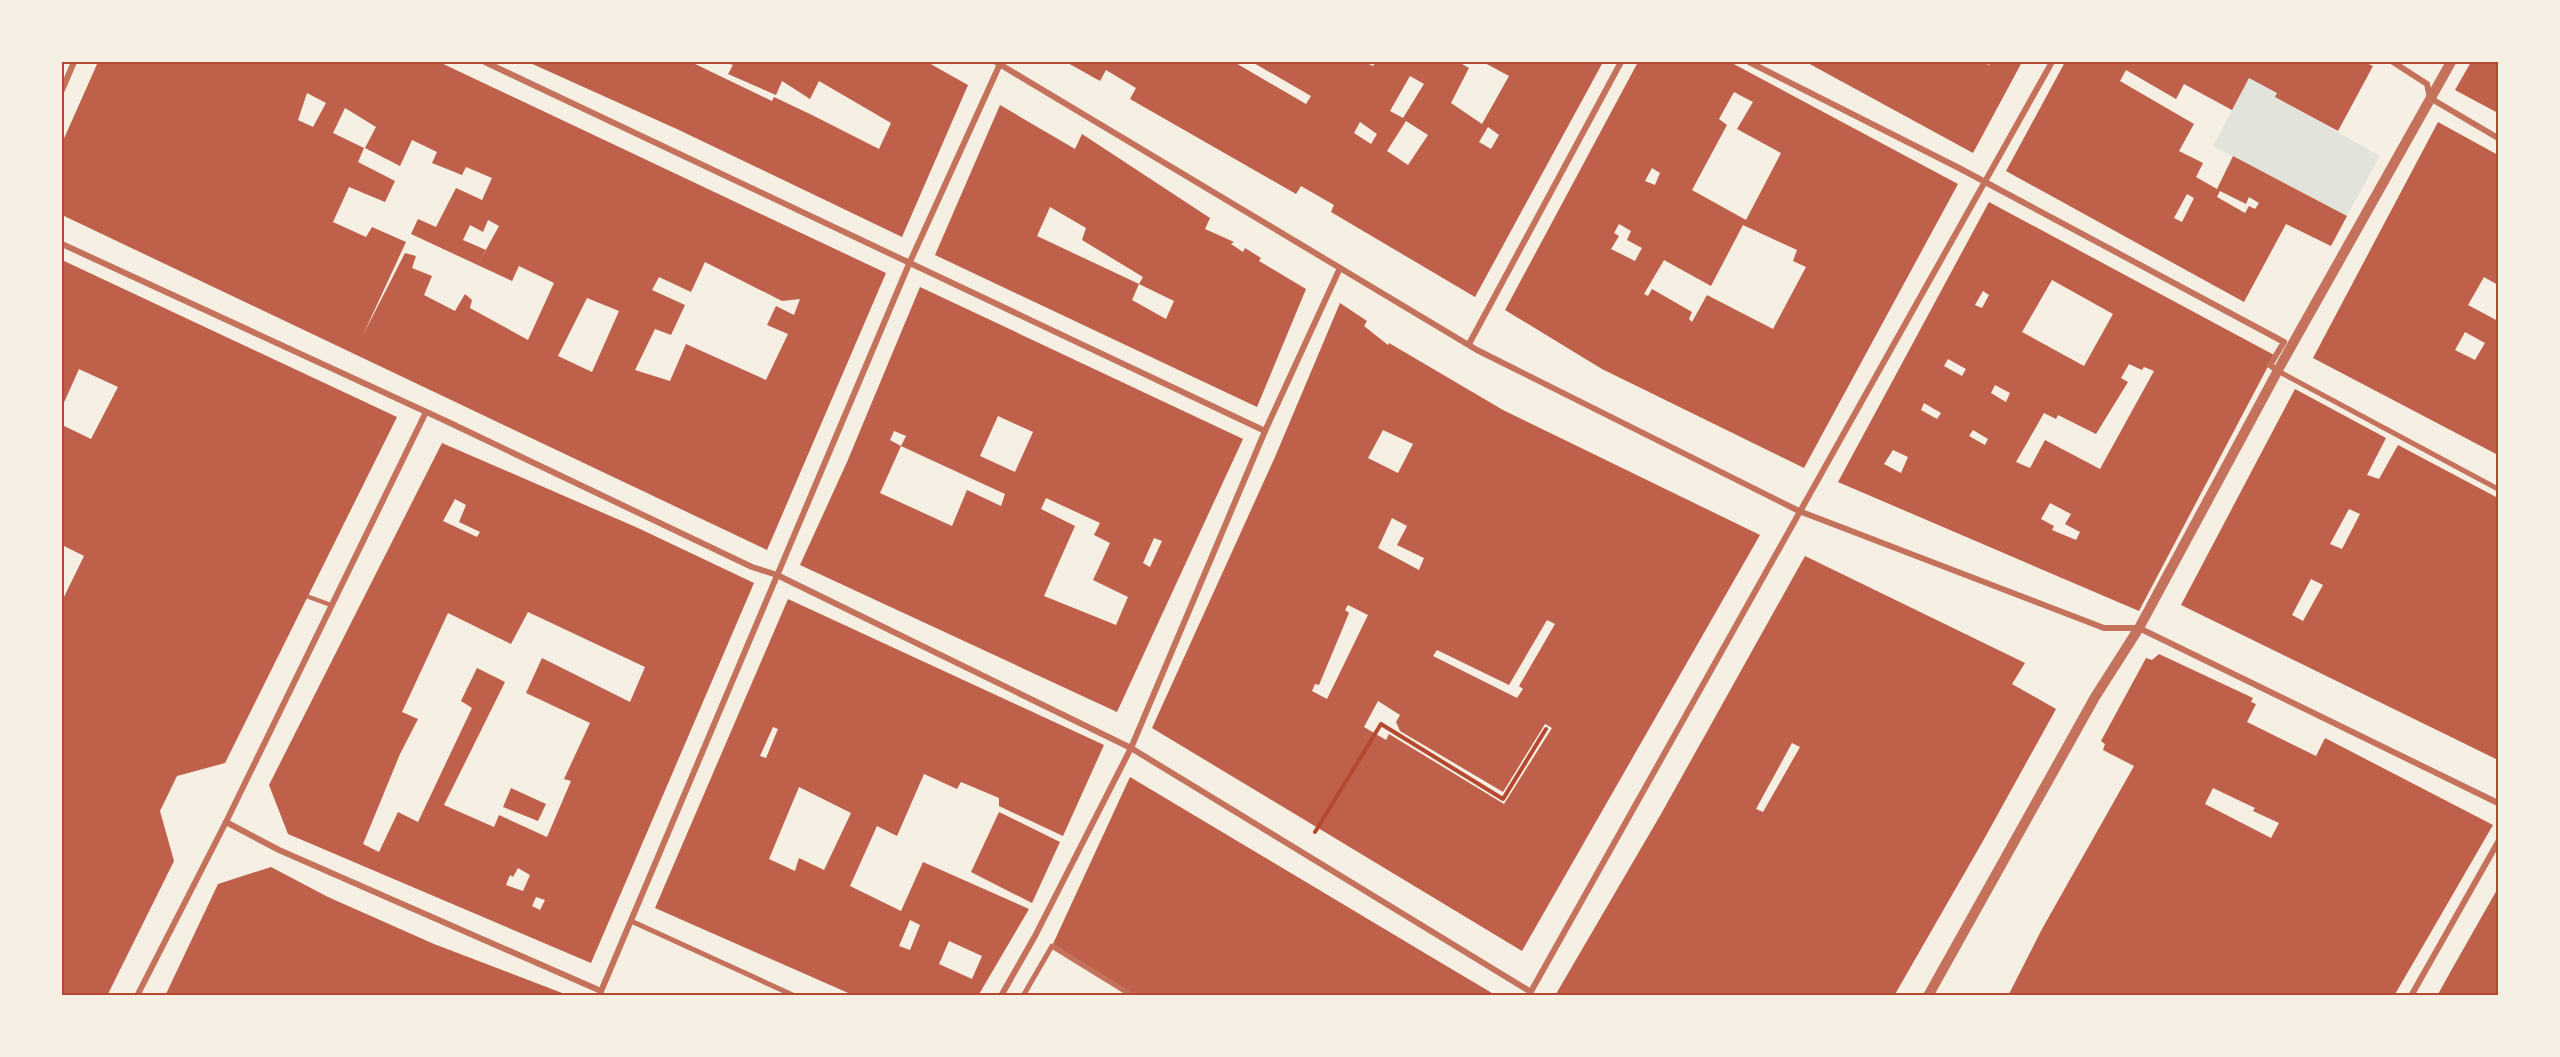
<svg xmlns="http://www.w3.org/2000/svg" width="2560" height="1057" viewBox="0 0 2560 1057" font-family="'Work Sans',sans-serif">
	<rect width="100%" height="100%" fill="#f6efe4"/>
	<polygon fill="#e2e4dc" points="2249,78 2277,93 2275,97 2380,156 2347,216 2213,146"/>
	<g fill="#bf614a" fill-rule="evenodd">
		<path d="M98,62H439L886,273L767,550L62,215V143ZM307,93L326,103L313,127L298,120ZM345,108L376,127L365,148L400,166L412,140L437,152L432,163L462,175L466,167L492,178L482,200L456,188L436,227L418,219L411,234L512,281L519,266L554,283L528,340L470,308L472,300L465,294L455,311L424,295L432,276L412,268L416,256L405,253L363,335L406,242L372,227L366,237L333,222L349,187L385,202L395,181L358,162L364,148L333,133ZM488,220L499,226L477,266L486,250L463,240L470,225L483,232ZM705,262L782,301L800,299L794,315L776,306L767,325L788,334L766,380L686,344L670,381L635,370L655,329L671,335L685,305L652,290L659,277L691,292ZM587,298L619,311L592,372L558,356Z"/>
		<polygon points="528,62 691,62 772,101 774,97 812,115 879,149 891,123 819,81 810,99 782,81 776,95 728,74 733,65 724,62 927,62 968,85 902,237 679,130"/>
		<path d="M1066,62H1234L1306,104L1311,96L1252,62H1365L1373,66L1376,62H1463L1462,64L1469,68L1451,103L1482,124L1509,76L1483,62H1603L1475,297L1331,212L1334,205L1301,186L1296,194L1130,99L1136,88L1106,70L1100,81ZM1410,76L1424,84L1403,118L1390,111ZM1406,121L1428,135L1408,165L1387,151ZM1360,122L1377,134L1371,144L1354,133ZM1488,127L1499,135L1491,149L1479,142Z"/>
		<path d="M1638,62H1730L1958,184L1804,468L1602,369L1505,310ZM1734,92L1753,102L1737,129L1781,153L1746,220L1692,190L1727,125L1719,119ZM1652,168L1660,173L1655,185L1645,181ZM1619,224L1631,231L1627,240L1642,248L1635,261L1611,249L1619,236L1614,233ZM1743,225L1797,250L1793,261L1806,267L1773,329L1707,295L1692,322L1689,319L1692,312L1652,289L1648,296L1644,294L1664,260L1711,286Z"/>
		<polygon points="1806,62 1983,62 1989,65 1991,62 2022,62 1973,153"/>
		<path d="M2065,62H2364L2373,66L2338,131L2275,97L2277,93L2249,78L2232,110L2184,84L2176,99L2126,70L2120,81L2194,124L2179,151L2203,163L2196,177L2217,189L2233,156L2347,216L2331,246L2286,224L2244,302L2006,171ZM2220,191L2246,204L2249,197L2259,203L2255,209L2249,206L2245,213L2217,197ZM2187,194L2194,198L2182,222L2174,218Z"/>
		<polygon points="2471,62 2498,62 2498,113 2455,90"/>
		<path d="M1000,105L1075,149L1082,134L1210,218L1205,229L1234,242L1231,244L1243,252L1245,248L1261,258L1259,261L1306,289L1257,407L935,255ZM1050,207L1086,228L1082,240L1143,277L1139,284L1174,301L1166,319L1132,300L1139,284L1037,236Z"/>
		<path d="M2438,122L2498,155V285L2484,277L2468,305L2498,321V455L2313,358ZM2465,332L2485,343L2475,360L2455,350Z"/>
		<path d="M1989,202L2274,355L2139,611L1838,482ZM2052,280L2113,314L2084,366L2022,332ZM1983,291L1989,295L1982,308L1975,305ZM1948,359L1966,369L1962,376L1944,366ZM2129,364L2142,370L2144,367L2154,371L2100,469L2045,440L2030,468L2016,462L2044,413L2056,419L2058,415L2096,434L2128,382L2121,378ZM1995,385L2010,393L2006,402L1991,393ZM1924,403L1941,413L1937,419L1921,410ZM1973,430L1988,439L1985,445L1969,436ZM1893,450L1908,457L1901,473L1884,464ZM2050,503L2071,514L2065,524L2080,532L2076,540L2052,530L2054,526L2041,519Z"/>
		<polygon points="62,260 397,417 225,763 177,776 160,811 174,861 107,996 62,996 62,601 84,556 62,545 62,425 91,439 118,387 79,369 62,407"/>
		<path d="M920,287L1243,439L1117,712L800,565L847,462ZM998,416L1033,432L1015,472L980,456ZM894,431L906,436L901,446L1005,494L1001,506L967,490L952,526L880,493L901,446L890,440ZM1046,498L1100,523L1094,535L1110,543L1093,580L1128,597L1116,625L1044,596L1075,526L1041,509ZM1154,538L1162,541L1150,567L1143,563Z"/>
		<path d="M1340,303L1367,321L1364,326L1388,345L1389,343L1503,410L1760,535L1522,951L1152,728L1275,457ZM1383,430L1413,444L1398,473L1368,458ZM1392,518L1407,526L1397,545L1424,558L1419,570L1378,548ZM1348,605L1368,615L1327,699L1312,691L1315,684L1319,685L1349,613L1345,610ZM1547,620L1555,624L1519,686L1523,689L1517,698L1433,656L1437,650L1509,685ZM1378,701L1400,715L1396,722L1400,731L1503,792L1545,724L1552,728L1504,804L1389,734L1386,740L1364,727Z"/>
		<path d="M2295,389L2386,438L2367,475L2379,479L2398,445L2498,498V760L2181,605ZM2349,509L2360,514L2342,549L2330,544ZM2311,579L2323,585L2303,621L2292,615Z"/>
		<path d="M442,443L638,528L754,583L591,963L288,834L269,785ZM455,499L466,505L459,522L480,532L477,537L443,521ZM528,612L645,667L630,702L542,658L526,693L590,723L564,779L571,781L547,837L499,815L494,827L444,805L505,682L477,668L461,701L472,708L418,822L398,812L379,852L363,844L400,754L418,719L402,712L448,613L511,644ZM518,868L530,875L523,891L506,885L510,875L513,877ZM536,897L545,900L540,910L532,906Z"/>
		<path d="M1805,556L2025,663L2012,684L2056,709L1983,841L1894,996L1556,994L1661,814ZM1792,743L1800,747L1763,812L1756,809Z"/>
		<path d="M788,599L1104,745L1063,836L999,806V798L961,782L957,789L924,774L897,836L877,826L850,886L901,911L923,862L1029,909L978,996H855L655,908ZM773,727L778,729L766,758L760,756ZM799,787L851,813L824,870L799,858L795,871L769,859ZM910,920L920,925L910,950L899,946ZM949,941L982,956L972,979L939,964Z"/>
		<path d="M2159,654L2253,698L2251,702L2256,704L2247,722L2316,756L2325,738L2493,825L2394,996H2008L2042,929L2134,766L2103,750L2105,744L2101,741L2146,658L2152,660ZM2213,788L2255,808L2253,811L2279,823L2271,838L2205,804Z"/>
		<polygon points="1130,777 1428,955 1497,996 1133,996 1052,946"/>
		<polygon points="511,788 546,804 538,821 503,807"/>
		<polygon points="999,812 1060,842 1032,903 971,872"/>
		<polygon points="271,867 328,897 434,944 570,996 165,996 218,884"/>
		<polygon points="2498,888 2498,996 2437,996 2452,969"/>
	</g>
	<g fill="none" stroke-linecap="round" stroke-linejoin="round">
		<polyline stroke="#b5482f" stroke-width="4" points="1315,832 1381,724 1503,799 1546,729"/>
		<polyline stroke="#c5725c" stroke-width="4.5" points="309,597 331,605"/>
		<g stroke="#c5725c" stroke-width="5">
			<polyline points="2278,371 2498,489"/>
			<polyline points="631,921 795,996"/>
			<polyline points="1023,996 1052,946 1133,996"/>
		</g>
		<g stroke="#c5725c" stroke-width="6">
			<polyline points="485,62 1265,431"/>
			<polyline points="996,62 1477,350 1799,511 2104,628 2139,628 2498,803"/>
			<polyline points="1749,62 1959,168 2284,342 2270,365 2278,371"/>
			<polyline points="2393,62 2427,84 2430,98 2498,138"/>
			<polyline points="62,90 74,62"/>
			<polyline points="62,244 446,421 752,567 777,575 1131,748 1531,992"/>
			<polyline points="1469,344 1621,62"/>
			<polyline points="226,822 279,850 601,991"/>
			<polyline points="1529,995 2052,62"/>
			<polyline points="137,996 226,822 426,412"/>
			<polyline points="599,996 909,264 1000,64"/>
			<polyline points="1001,996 1035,936 1131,748 1265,431 1340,268"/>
			<polyline points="2411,996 2498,842"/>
		</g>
		<polyline stroke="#c5725c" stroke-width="10" points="1928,996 2095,697 2139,628 2283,361 2451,62"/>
	</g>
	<rect width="2560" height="1057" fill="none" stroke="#f6efe4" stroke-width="126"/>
	<rect x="63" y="63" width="2434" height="931" fill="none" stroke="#b5482f" stroke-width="2"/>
</svg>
